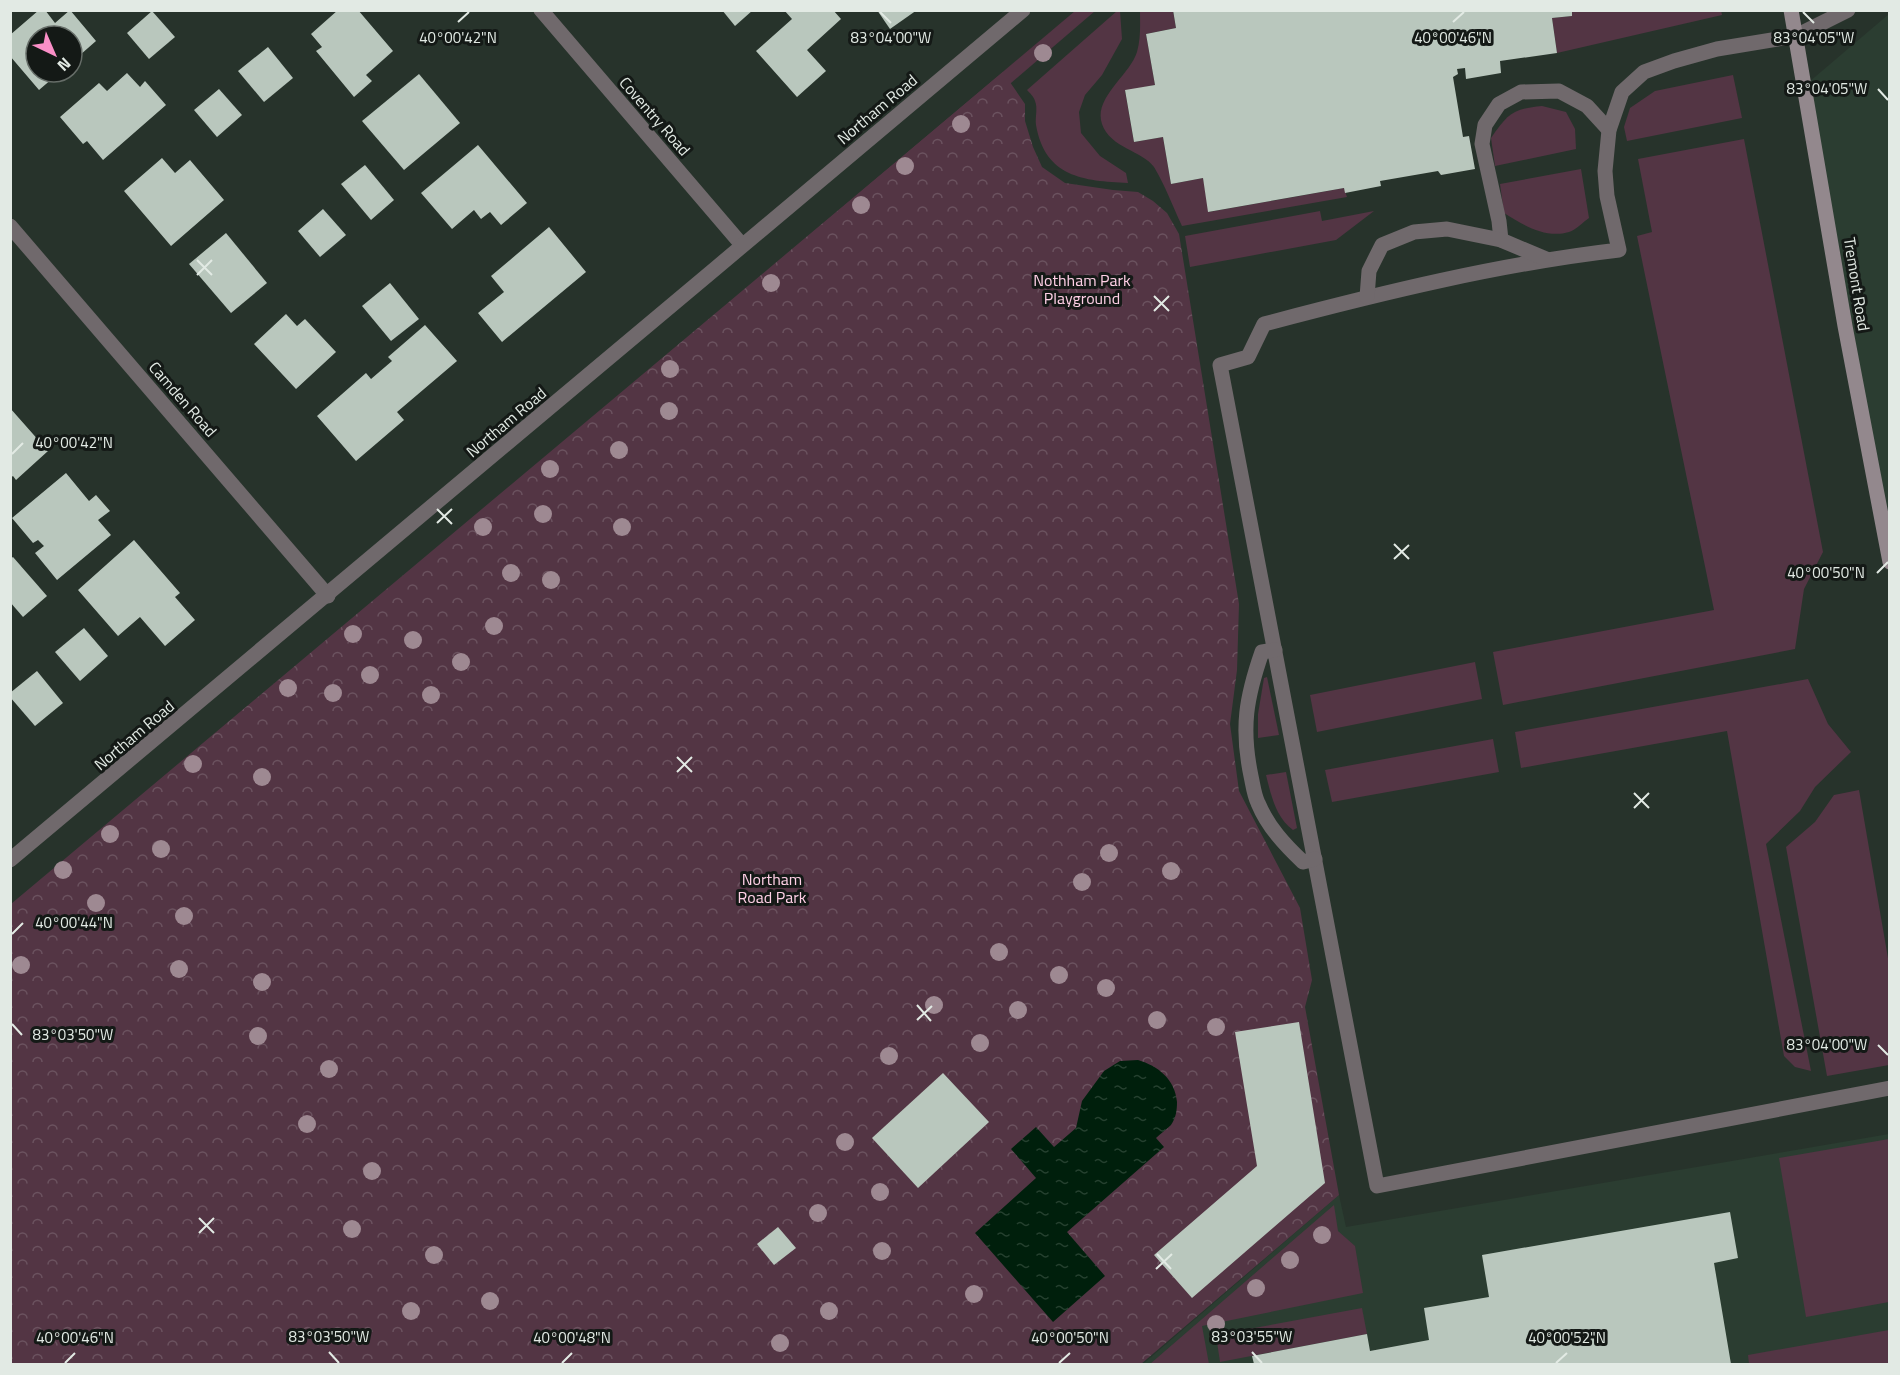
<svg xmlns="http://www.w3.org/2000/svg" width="1900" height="1375" viewBox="0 0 1900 1375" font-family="'Titillium Web',sans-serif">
	<defs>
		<pattern id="park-crowns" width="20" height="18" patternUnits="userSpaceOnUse" patternTransform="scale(1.5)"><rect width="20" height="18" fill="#533544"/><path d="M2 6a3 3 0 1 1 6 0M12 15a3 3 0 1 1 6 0" fill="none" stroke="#6b525f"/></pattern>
		<pattern id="water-ripples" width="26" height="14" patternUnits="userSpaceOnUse" patternTransform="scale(1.5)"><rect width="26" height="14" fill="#001f0c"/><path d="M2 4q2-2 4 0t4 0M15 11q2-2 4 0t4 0" fill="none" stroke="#25402f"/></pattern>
	</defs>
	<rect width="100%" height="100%" fill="#27332b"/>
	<g fill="#2b3d31">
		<polygon points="1889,14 1889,566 1802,88"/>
		<polygon points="1889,1134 1889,1364 1143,1364 1339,1195 1346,1227"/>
	</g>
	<g fill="#533544">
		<polygon points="1572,10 1721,10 1722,15 1557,53 1552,18 1572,16"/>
		<polygon points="1075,11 1095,11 816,250 806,238"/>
		<path d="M1117,11H1120L1122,39L1102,75L1085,95L1079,112L1081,133L1100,156L1126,173L1128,183C1083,181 1045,177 1036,125C1035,117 1038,108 1035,101C1034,97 1030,93 1027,90Z"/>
		<path d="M1140,11H1173L1176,28L1146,34L1155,85L1125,91L1134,142L1163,137L1171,184L1203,178L1209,212L1344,188L1347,197L1182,226C1173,207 1165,185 1154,167C1143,151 1110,148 1102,124C1093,98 1130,75 1137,52C1141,38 1140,24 1140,11Z"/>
		<polygon points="1733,75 1742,118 1627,141 1624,127 1630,108 1655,91"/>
		<path d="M1542,106L1566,112L1575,129L1576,149L1495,166L1491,138C1508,114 1512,109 1542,106Z"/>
		<polygon points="1744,139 1823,552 1804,589 1795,649 1503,705 1493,652 1714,610 1637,236 1652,232 1638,159"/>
		<path d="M1581,169L1589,218C1583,222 1576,230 1569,232C1546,239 1523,225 1504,213L1500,184Z"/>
		<polygon points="1320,211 1322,221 1374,211 1336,240 1190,267 1185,236"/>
		<polygon points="1475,662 1482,699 1317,732 1310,695"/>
		<polygon points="1267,677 1279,735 1258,738 1258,714 1264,678"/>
		<polygon points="1808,679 1828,724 1851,752 1815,787 1800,811 1766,844 1811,1071 1795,1067 1784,1056 1727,731 1521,768 1515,732"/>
		<polygon points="1493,739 1499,772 1332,802 1325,770"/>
		<path d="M1286,772L1297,828L1293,830C1276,818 1271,795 1266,775Z"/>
		<polygon points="1859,790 1889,964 1889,1065 1827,1076 1786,847 1815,822 1834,795"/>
		<polygon points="1889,1139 1889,1302 1806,1317 1779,1158"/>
		<polygon points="1334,1205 1338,1231 1355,1246 1363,1293 1202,1326 1209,1364 1150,1364"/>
		<polygon points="1362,1308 1367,1334 1220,1362 1216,1335"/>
		<polygon points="1889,1330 1889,1364 1749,1364 1748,1355"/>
	</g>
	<polygon fill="url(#park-crowns)" points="1003,72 1025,104 1025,121 1033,147 1042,167 1065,183 1113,190 1138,192 1153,201 1167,213 1179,234 1239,604 1237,670 1230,724 1239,791 1300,908 1312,980 1305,1007 1339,1195 1141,1364 11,1364 11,904"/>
	<path fill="url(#water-ripples)" d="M1138,1060C1158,1066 1175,1079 1177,1102C1177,1110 1176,1118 1171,1125C1167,1129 1161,1133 1156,1138L1164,1147L1067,1232L1105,1276L1053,1322L975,1233L1036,1178L1011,1149L1036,1127L1054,1147L1076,1128L1082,1101L1104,1071L1120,1061Z"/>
	<g fill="#b9c7bd">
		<polygon points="39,10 45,10 55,23 70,10 96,41 72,62 72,36 36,36 36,72 60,72 39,90 10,56 10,35"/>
		<polygon points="338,10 358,10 393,51 366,75 372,81 354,97 316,51 322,47 311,34"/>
		<polygon points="722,10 753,10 735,26"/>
		<polygon points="784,10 833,10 841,19 807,50 826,71 797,97 756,51 792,19"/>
		<polygon points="877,10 917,10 890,29"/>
		<polygon points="1173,10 1572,10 1572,16 1552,18 1557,53 1500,61 1501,73 1466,79 1465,68 1457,69 1458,74 1453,77 1463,137 1469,136 1475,169 1441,175 1438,171 1380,181 1381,186 1345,193 1344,188 1208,212 1203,178 1171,184 1163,137 1134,142 1125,90 1155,85 1146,34 1176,28"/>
		<polygon points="152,11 175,37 149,59 127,33"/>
		<polygon points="268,47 293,78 264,102 238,71"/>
		<polygon points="127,73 140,87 145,81 166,105 103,160 87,141 83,144 60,117 99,83 107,91"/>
		<polygon points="419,74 460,123 404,170 362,121"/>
		<polygon points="219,89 242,115 217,137 194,110"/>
		<polygon points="478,145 527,203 501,225 490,212 481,219 474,210 452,229 421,193"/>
		<polygon points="162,158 175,173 190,160 224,200 171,246 124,191"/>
		<polygon points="365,165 394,200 371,220 341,184"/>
		<polygon points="323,209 346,235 320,257 298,231"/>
		<polygon points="549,227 586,272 502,342 478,313 504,292 491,276"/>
		<polygon points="226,233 267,283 231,313 189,264"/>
		<polygon points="390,283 419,319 391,341 362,306"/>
		<polygon points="286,314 297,326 305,319 336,352 296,389 254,344"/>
		<polygon points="425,325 457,361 397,412 404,420 356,461 317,416 366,373 371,379 392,361 388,357"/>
		<polygon points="10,408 48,451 16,480 13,476 10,478"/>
		<polygon points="66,473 89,501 96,495 110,511 98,520 111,535 57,580 35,553 44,546 38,540 33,543 12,518"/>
		<polygon points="134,540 180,593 175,597 195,620 165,646 140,617 118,636 78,590"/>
		<polygon points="13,557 47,596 23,617 10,602 10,559"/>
		<polygon points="84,628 108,656 80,681 55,652"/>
		<polygon points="37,671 63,703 35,726 10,697 10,693"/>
		<polygon points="1299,1022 1325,1183 1192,1298 1154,1255 1257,1166 1235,1032"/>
		<polygon points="943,1073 989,1122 918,1188 872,1138"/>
		<polygon points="1730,1212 1738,1258 1714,1263 1731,1364 1254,1364 1252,1356 1367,1334 1370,1351 1429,1340 1424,1308 1489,1297 1482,1255"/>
		<polygon points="778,1227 796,1248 774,1265 757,1244"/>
	</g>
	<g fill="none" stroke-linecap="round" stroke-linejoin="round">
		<g stroke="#70696c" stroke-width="15">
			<path d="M1796,36L1717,49L1674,61L1644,72L1622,92L1609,130L1605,171L1607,196L1619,250C1499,264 1381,293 1264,324L1248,357L1220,365L1377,1186L1890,1088"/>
			<polyline points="1501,240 1499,221 1482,144 1485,125 1499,104 1521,92 1559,91 1587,106 1609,130"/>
			<polyline points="1367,297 1369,271 1382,245 1414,232 1447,229 1501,240 1546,259"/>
			<path d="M1275,650L1262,652C1246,698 1241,728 1251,776C1253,785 1254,795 1258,803C1268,827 1285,845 1303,862L1315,859"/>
		</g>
		<g stroke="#70696c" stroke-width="15">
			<polyline points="1796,36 1848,10"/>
			<polyline points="10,226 328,596"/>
		</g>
		<g stroke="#70696c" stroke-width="15">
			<polyline points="541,10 742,245"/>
			<path d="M10,860C349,579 685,293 1023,10"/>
		</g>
		<polyline stroke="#93888d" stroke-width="15" points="1791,10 1845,326 1890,562"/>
	</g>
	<g fill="#9e8992">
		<circle cx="1043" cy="53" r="9"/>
		<circle cx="961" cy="124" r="9"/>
		<circle cx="905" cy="166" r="9"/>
		<circle cx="861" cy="205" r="9"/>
		<circle cx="771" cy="283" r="9"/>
		<circle cx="670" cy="369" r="9"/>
		<circle cx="669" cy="411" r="9"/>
		<circle cx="619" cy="450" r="9"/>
		<circle cx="550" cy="469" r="9"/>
		<circle cx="543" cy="514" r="9"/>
		<circle cx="483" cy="527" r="9"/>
		<circle cx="622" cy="527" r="9"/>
		<circle cx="511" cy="573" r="9"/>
		<circle cx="551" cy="580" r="9"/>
		<circle cx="494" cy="626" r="9"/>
		<circle cx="353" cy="634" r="9"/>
		<circle cx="413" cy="640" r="9"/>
		<circle cx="461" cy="662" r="9"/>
		<circle cx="370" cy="675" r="9"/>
		<circle cx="288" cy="688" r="9"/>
		<circle cx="333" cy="693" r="9"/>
		<circle cx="431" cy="695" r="9"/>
		<circle cx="193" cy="764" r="9"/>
		<circle cx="262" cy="777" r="9"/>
		<circle cx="110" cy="834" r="9"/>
		<circle cx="161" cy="849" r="9"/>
		<circle cx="1109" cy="853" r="9"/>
		<circle cx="63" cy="870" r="9"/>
		<circle cx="1171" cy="871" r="9"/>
		<circle cx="1082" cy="882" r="9"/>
		<circle cx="96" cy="903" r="9"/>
		<circle cx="184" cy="916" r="9"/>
		<circle cx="999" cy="952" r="9"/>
		<circle cx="21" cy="965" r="9"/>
		<circle cx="179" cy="969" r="9"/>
		<circle cx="1059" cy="975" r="9"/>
		<circle cx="262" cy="982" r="9"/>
		<circle cx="1106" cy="988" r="9"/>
		<circle cx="934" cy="1005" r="9"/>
		<circle cx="1018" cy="1010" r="9"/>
		<circle cx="1157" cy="1020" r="9"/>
		<circle cx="1216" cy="1027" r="9"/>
		<circle cx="258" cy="1036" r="9"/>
		<circle cx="980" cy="1043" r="9"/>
		<circle cx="889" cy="1056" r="9"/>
		<circle cx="329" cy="1069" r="9"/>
		<circle cx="307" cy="1124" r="9"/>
		<circle cx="845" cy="1142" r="9"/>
		<circle cx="372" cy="1171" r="9"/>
		<circle cx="880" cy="1192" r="9"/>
		<circle cx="818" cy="1213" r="9"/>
		<circle cx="352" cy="1229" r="9"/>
		<circle cx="1322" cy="1235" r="9"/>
		<circle cx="882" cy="1251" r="9"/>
		<circle cx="434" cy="1255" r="9"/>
		<circle cx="1290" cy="1260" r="9"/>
		<circle cx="1256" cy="1288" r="9"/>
		<circle cx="974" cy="1294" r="9"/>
		<circle cx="490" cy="1301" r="9"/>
		<circle cx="411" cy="1311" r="9"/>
		<circle cx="829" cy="1311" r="9"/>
		<circle cx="1216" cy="1324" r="9"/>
		<circle cx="780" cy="1343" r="9"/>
	</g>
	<path fill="none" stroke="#e2eae4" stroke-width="2" d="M880,12L891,23M1803,12L1814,23M458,22L469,12M1453,22L1464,12M1878,89L1888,100M197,260L212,275M197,275L212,260M1154,296L1169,311M1154,311L1169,296M12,454L23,443M437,509L452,524M437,523L452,509M1394,544L1409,559M1394,559L1409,545M1877,573L1888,562M677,757L692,772M677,772L692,757M1634,793L1649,808M1634,808L1649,793M12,934L23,923M917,1005L931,1021M917,1020L932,1006M12,1024L22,1035M1878,1045L1888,1055M199,1218L214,1233M199,1233L214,1218M1157,1254L1171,1269M1156,1269L1172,1254M329,1352L339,1363M1252,1352L1262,1363M65,1363L75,1353M562,1363L572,1353M1059,1363L1070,1353M1556,1363L1567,1353"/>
	<g text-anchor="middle" stroke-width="6" stroke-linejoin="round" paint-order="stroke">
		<g font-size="16" fill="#e2eae4" stroke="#141916">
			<text transform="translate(877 109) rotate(-40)" y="6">Northam Road</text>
			<text transform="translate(655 116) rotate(49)" y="6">Coventry Road</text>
			<text transform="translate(1857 284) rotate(81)" y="6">Tremont Road</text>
			<text transform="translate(183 399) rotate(49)" y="6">Camden Road</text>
			<text transform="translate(506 422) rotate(-40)" y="6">Northam Road</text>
			<text transform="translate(134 735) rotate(-40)" y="6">Northam Road</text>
		</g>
		<g font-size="16" fill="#ffd0e6" stroke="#141916">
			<text x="1082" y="286">Nothham Park<tspan x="1082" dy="18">Playground</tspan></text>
			<text x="772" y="885">Northam<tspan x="772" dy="18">Road Park</tspan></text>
		</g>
	</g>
	<g font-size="15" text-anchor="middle" fill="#e2eae4" stroke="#141916" stroke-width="6" stroke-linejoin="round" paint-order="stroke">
		<text x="458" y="43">40°00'42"N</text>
		<text x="1453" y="43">40°00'46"N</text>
		<text x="1814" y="43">83°04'05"W</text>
		<text x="891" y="43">83°04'00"W</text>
		<text x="1827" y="94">83°04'05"W</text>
		<text x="74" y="448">40°00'42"N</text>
		<text x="1826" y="578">40°00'50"N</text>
		<text x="74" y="928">40°00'44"N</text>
		<text x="73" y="1040">83°03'50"W</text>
		<text x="1827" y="1050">83°04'00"W</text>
		<text x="329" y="1342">83°03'50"W</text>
		<text x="1252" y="1342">83°03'55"W</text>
		<text x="75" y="1343">40°00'46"N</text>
		<text x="572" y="1343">40°00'48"N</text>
		<text x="1070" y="1343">40°00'50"N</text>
		<text x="1567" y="1343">40°00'52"N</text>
	</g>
	<rect width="1900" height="1375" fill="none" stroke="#e2eae4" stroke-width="24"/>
	<g transform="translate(54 54) rotate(136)"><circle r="28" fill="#141916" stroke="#666d68" stroke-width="1.5"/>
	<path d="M0-4.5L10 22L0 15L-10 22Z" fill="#fa8fc7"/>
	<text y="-9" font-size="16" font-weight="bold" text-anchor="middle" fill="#e2eae4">N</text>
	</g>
</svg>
